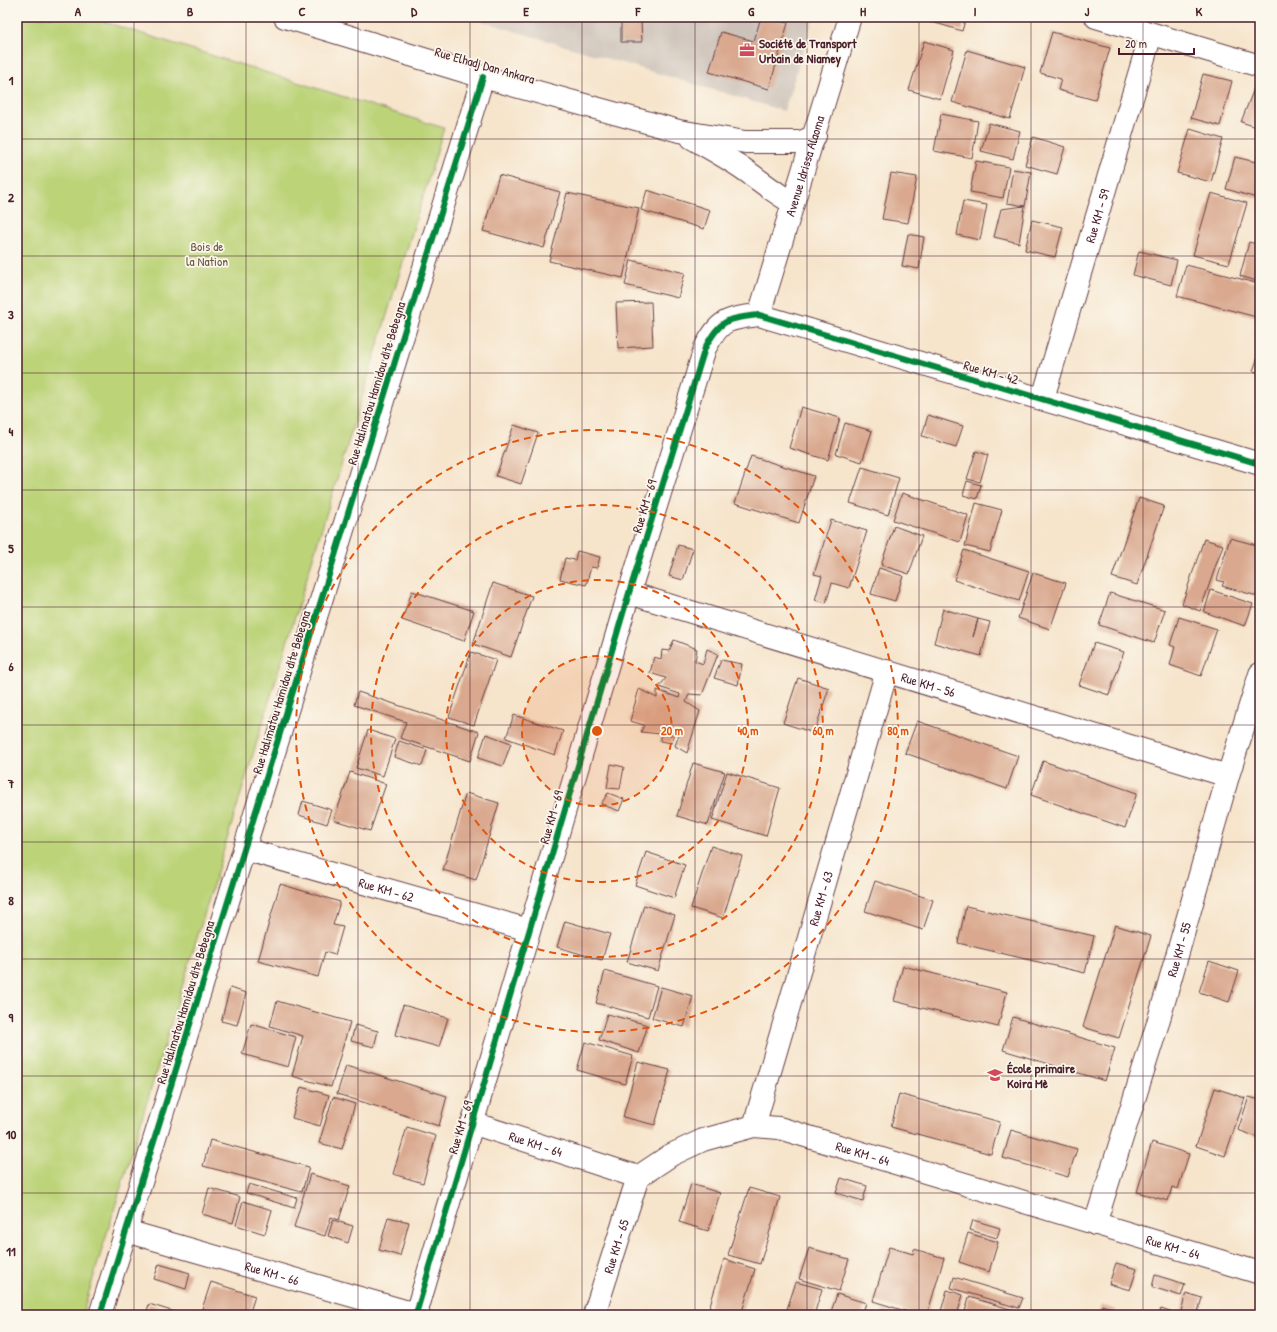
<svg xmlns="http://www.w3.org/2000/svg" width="1277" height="1332" viewBox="0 0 1277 1332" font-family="'Patrick Hand',sans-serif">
	<rect width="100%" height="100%" fill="#fbf7ec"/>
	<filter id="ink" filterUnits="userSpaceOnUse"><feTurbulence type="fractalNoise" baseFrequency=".025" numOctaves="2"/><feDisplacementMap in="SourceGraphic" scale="8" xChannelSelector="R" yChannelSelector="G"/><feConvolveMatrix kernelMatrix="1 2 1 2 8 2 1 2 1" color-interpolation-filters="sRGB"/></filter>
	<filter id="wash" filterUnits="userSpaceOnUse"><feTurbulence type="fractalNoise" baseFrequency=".012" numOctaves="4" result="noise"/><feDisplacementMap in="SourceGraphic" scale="16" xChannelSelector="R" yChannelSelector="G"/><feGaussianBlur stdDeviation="0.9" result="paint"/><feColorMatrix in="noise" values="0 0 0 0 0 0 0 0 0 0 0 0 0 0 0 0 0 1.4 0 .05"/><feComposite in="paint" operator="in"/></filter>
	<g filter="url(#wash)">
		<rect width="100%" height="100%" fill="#f6e4cb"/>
		<polygon fill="#cdc2b9" points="468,17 814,17 784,111"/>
		<polygon fill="#bcd378" stroke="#837952" points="17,17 89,17 444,128 82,1315 17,1315"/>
		<g id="blocks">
			<g fill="#d9a88e">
				<polygon points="761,17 788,23 769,89 709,72 721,32 754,41"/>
				<polygon points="916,17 966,17 962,31"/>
				<polygon points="621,20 641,20 642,42 621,42"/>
				<polygon points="1052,32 1110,48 1095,100 1058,90 1061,79 1040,73"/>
				<polygon points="924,41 954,50 940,99 909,90"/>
				<polygon points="967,50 1025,67 1010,119 952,102"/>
				<polygon points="1203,74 1232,81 1220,126 1191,118"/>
				<polygon points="1255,86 1260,87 1260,128 1241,122"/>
				<polygon points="941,114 978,121 972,158 934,151"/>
				<polygon points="989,123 1020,131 1013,159 981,151"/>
				<polygon points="1190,129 1223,139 1211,182 1177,173"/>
				<polygon points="1033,137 1065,147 1057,174 1025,165"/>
				<polygon points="1235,157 1260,163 1260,199 1226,189"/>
				<polygon points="976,161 1009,167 1003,198 970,192"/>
				<polygon points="1013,169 1031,172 1025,206 1007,203"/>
				<polygon points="891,173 917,177 908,223 882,219"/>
				<polygon points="499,175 560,192 544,248 483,231"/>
				<polygon points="647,190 710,210 704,229 641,210"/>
				<polygon points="567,193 639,208 623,278 549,261"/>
				<polygon points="1211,193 1247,203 1229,264 1193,255"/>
				<polygon points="963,201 987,205 980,240 957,235"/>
				<polygon points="1025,206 1019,243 994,237 1001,209"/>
				<polygon points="1032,220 1063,227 1055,257 1025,250"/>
				<polygon points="908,234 924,237 919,269 902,266"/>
				<polygon points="1249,242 1260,245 1260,282 1240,276"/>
				<polygon points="1139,251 1177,260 1171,285 1133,275"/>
				<polygon points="631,260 685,273 678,298 625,285"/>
				<polygon points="1186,265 1260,284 1260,318 1177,296"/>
				<polygon points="651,302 653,346 618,348 616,303"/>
				<polygon points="1260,351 1260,373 1253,371"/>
				<polygon points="801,407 840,418 828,460 789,448"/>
				<polygon points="928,415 963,426 956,447 922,436"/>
				<polygon points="845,423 872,431 862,462 836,454"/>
				<polygon points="514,425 538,433 521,484 496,476"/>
				<polygon points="976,451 988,455 980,482 967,479"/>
				<polygon points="751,456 814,476 799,523 735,503"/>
				<polygon points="862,467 899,478 888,515 850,503"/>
				<polygon points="967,481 981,485 977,499 963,495"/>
				<polygon points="902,493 968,515 960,542 893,520"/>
				<polygon points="1139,498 1164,506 1137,585 1112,577"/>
				<polygon points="976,503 1002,510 990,552 965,546"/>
				<polygon points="831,520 867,531 849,588 832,583 826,603 815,600 822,576 814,574"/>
				<polygon points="894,526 922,536 909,574 881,565"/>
				<polygon points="1230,538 1260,546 1260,586 1257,596 1222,586 1224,582 1217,580"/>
				<polygon points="1204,539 1223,545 1200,611 1182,604"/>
				<polygon points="678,545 693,549 683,580 669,576"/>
				<polygon points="964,550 1029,571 1019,601 954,580"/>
				<polygon points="577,551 600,557 597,568 591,567 586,585 560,579 565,558 575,560"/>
				<polygon points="879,568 903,576 895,601 871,594"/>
				<polygon points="1033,573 1066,583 1050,629 1018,618"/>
				<polygon points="493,583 532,596 511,657 473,644"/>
				<polygon points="1211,590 1253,604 1245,626 1204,612"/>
				<polygon points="412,591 474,611 464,641 402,620"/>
				<polygon points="1110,593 1165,610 1154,643 1099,625"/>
				<polygon points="943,609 978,619 973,637 978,619 990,622 981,656 934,643"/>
				<polygon points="1179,617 1217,629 1201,676 1170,665 1175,647 1170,645"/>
				<polygon points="674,640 697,649 695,661 703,664 707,649 718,654 702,695 689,694 686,702 700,711 687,753 675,746 680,732 674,730 672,743 660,741 661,734 641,732 644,725 630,721 639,689 657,698 657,690 679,698 680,694 659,687 666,678 650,673 654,657 661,659 662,650 669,651"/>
				<polygon points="1094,643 1124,652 1109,695 1079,685"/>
				<polygon points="471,652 496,660 474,725 449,717"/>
				<polygon points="721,660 742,664 738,685 714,678"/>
				<polygon points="798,678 829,688 814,733 783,723"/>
				<polygon points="358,692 479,732 470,761 400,738 406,722 354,705"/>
				<polygon points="514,715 563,731 555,755 506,738"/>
				<polygon points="917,721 1018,756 1007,789 905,753"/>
				<polygon points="368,730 395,739 383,776 356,768"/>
				<polygon points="486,734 511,743 503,766 478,758"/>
				<polygon points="399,741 427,750 422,766 394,757"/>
				<polygon points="1043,761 1137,793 1125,828 1031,795"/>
				<polygon points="693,763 725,772 708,825 677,816"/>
				<polygon points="611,764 624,767 620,789 607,788"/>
				<polygon points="350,772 386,784 370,831 334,820"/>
				<polygon points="727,772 780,788 766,836 712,820"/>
				<polygon points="466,793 499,803 476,880 443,870"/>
				<polygon points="608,793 624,799 619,811 601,804"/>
				<polygon points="303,801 332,810 327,824 299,815"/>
				<polygon points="711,846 742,856 723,918 691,908"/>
				<polygon points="646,852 685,865 674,898 635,885"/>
				<polygon points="875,881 933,900 923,930 865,911"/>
				<polygon points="280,884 340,902 333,925 343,927 335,955 325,952 318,977 258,961"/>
				<polygon points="644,905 675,915 658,971 627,962"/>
				<polygon points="966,906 1094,936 1085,973 958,943"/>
				<polygon points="565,921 610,934 602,960 557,947"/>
				<polygon points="1115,925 1151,936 1119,1038 1083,1027"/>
				<polygon points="1209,961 1239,971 1229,1002 1199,992"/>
				<polygon points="903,966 1007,992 998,1027 894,1001"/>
				<polygon points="605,971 657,986 648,1017 596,1003"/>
				<polygon points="661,987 693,996 684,1027 652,1018"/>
				<polygon points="230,988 246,993 237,1025 221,1021"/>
				<polygon points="277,1001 350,1022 331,1087 292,1076 303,1036 270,1026"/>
				<polygon points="403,1005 448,1018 439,1047 395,1035"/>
				<polygon points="607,1014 648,1025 639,1053 599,1040"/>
				<polygon points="1013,1017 1115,1048 1105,1081 1003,1050"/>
				<polygon points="251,1024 296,1037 288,1067 242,1054"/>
				<polygon points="355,1025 378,1031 374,1047 351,1041"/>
				<polygon points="585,1042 633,1056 625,1084 577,1070"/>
				<polygon points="638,1062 670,1070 655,1125 623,1117"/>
				<polygon points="346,1065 447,1096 439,1126 337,1094"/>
				<polygon points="301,1087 329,1095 320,1126 292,1118"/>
				<polygon points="1215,1088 1245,1098 1225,1156 1196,1146"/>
				<polygon points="899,1094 1000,1122 991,1154 891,1127"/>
				<polygon points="333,1097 355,1104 342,1149 319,1143"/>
				<polygon points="1249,1097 1260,1100 1260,1138 1238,1130"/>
				<polygon points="407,1127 436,1136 423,1183 393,1174"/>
				<polygon points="1011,1130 1077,1149 1068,1177 1003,1158"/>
				<polygon points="210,1140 309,1167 302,1192 203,1166"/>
				<polygon points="1152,1142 1189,1154 1178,1189 1172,1187 1168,1201 1137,1192"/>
				<polygon points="310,1174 350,1186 339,1220 331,1217 325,1236 294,1227"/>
				<polygon points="841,1178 867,1186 863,1201 836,1193"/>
				<polygon points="249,1184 297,1198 294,1208 246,1193"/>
				<polygon points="691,1184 720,1193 708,1231 679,1222"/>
				<polygon points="209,1188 240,1197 233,1223 202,1214"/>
				<polygon points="749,1188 780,1197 760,1264 728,1255"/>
				<polygon points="243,1201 272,1210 265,1234 236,1225"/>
				<polygon points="388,1217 409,1222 400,1256 379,1250"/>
				<polygon points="333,1220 353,1226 348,1243 328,1236"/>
				<polygon points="973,1220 1000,1228 997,1238 970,1230"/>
				<polygon points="968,1233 998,1242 989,1272 959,1262"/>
				<polygon points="889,1247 913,1254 914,1249 944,1258 927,1315 918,1315 873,1301"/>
				<polygon points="809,1248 849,1259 839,1291 799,1279"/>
				<polygon points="724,1259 755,1269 741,1315 707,1315"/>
				<polygon points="1116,1263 1137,1269 1130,1290 1109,1284"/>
				<polygon points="159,1264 190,1273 186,1289 154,1279"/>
				<polygon points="1155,1275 1185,1284 1181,1296 1152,1287"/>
				<polygon points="954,1277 1023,1298 1019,1308 951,1288"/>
				<polygon points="211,1282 255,1296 249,1315 200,1315"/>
				<polygon points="796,1282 822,1289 814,1315 785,1315"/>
				<polygon points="947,1290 963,1295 957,1315 940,1315"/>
				<polygon points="1186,1293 1202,1298 1197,1315 1180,1315"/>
				<polygon points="837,1294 866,1303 862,1315 830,1315"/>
				<polygon points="969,1297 1017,1311 1016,1315 964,1315"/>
				<polygon points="149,1304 178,1313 178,1315 146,1315"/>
				<polygon points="1102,1305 1116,1310 1114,1315 1099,1315"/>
				<polygon points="1161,1309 1179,1315 1159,1315"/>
				<polygon points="883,1310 898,1315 881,1315"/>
			</g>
		</g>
	</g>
	<g filter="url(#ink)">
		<use href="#blocks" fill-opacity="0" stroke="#643d43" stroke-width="1"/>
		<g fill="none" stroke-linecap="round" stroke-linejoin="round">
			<g stroke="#643d43" stroke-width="24">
				<g id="street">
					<polyline points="285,17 483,77 679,131 745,142 801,142 815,136"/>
					<polyline points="1096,17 1260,66"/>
					<path d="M692,138C709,148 726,157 742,168C761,181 773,192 793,203"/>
					<path id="s1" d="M759,315L850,17"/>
					<path id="s2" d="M1043,398L1151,34"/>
					<path id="s3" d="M629,593L1228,776"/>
					<path id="s4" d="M244,849L529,930"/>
					<path id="s5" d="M472,1123L638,1177L671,1155L703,1140L754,1126L779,1128L1260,1273"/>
					<path id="s6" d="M754,1126L887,671"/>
					<path id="s7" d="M1095,1224L1157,1026L1228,776L1260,674"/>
					<path id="s8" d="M126,1231L419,1315"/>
					<path d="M416,1314L629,593L705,348C721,319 726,319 759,315L1260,464"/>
					<polyline points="100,1315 483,77"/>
					<path id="s9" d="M594,1315L638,1177"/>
				</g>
			</g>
			<use href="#street" stroke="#fff" stroke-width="22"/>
			<g stroke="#fbf7ec" stroke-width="8">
				<g id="cycleway">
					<path d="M416,1314L629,593L705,348C721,319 726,319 759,315L1260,464"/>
					<polyline points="100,1315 483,77"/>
				</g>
			</g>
			<use href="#cycleway" stroke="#00873e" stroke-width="6"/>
		</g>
	</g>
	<path fill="none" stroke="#4a1f2b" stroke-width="1" stroke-opacity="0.55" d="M134,17V1315M246,17V1315M358,17V1315M470,17V1315M582,17V1315M695,17V1315M807,17V1315M919,17V1315M1031,17V1315M1143,17V1315M17,139H1260M17,256H1260M17,373H1260M17,490H1260M17,607H1260M17,725H1260M17,842H1260M17,959H1260M17,1076H1260M17,1193H1260"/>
	<circle cx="597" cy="731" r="75" fill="#e0560e" fill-opacity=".12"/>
	<g fill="none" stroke="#e0560e" stroke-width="2" stroke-dasharray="7 5">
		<circle cx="597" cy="731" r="75"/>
		<circle cx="597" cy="731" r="151"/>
		<circle cx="597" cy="731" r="226"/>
		<circle cx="597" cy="731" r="301"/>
	</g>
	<defs>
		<g id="office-bare" transform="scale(1.2)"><path d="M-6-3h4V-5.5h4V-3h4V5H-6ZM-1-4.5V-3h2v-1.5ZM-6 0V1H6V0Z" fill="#d1495b" stroke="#fbf7ec" stroke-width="2.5" paint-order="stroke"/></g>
		<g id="school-bare" transform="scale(1.2)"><path d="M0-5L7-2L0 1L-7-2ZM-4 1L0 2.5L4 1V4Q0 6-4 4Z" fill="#d1495b" stroke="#fbf7ec" stroke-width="2.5" paint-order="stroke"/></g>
	</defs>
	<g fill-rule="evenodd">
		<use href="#office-bare" x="747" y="50"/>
		<use href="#school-bare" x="995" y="1075"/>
	</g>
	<g text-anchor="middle" stroke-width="3.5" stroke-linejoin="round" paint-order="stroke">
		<g font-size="13" font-weight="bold" fill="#4a1f2b" stroke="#fbf7ec" text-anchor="start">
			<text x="759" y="48">Société de Transport<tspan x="759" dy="15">Urbain de Niamey</tspan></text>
			<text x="1007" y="1073">École primaire<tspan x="1007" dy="15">Koira Mè</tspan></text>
		</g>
		<g font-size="13" fill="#4a1f2b" stroke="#fbf7ec">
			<text transform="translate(485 65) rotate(16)" y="5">Rue Elhadj Dan Ankara</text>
			<text dy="5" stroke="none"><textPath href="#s1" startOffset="156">Avenue Idrissa Alaoma</textPath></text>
			<text dy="5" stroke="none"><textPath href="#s2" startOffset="190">Rue KM - 59</textPath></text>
			<text transform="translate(991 372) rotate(16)" y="5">Rue KM - 42</text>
			<text transform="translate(376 383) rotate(-73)" y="5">Rue Halimatou Hamidou dite Bebegna</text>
			<text transform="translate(644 506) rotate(-73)" y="5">Rue KM - 69</text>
			<text dy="5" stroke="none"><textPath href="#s3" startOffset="313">Rue KM - 56</textPath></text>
			<text transform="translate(281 692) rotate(-73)" y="5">Rue Halimatou Hamidou dite Bebegna</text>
			<text transform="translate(551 817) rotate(-74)" y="5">Rue KM - 69</text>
			<text dy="5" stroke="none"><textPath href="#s4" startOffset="148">Rue KM - 62</textPath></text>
			<text dy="5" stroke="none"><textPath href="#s6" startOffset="237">Rue KM - 63</textPath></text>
			<text dy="5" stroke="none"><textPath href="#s7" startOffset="287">Rue KM - 55</textPath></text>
			<text transform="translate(185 1002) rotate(-73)" y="5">Rue Halimatou Hamidou dite Bebegna</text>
			<text transform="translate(460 1127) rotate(-73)" y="5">Rue KM - 69</text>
			<text dy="5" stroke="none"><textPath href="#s5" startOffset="67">Rue KM - 64</textPath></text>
			<text dy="5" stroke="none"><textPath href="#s5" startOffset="415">Rue KM - 64</textPath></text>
			<text dy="5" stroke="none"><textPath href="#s9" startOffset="72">Rue KM - 65</textPath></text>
			<text dy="5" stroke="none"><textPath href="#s5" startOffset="739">Rue KM - 64</textPath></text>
			<text dy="5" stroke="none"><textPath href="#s8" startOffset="152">Rue KM - 66</textPath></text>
		</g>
		<g font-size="13" fill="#6c5542" stroke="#fbf7ec">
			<text x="207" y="251">Bois de<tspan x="207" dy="15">la Nation</tspan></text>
		</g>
	</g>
	<circle cx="597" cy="731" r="6" fill="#e0560e" stroke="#fbf7ec" stroke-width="2"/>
	<g font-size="12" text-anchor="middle" font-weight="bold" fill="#e0560e" stroke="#fbf7ec" stroke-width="3.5" stroke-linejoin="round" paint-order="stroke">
		<text x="672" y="735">20 m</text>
		<text x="748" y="735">40 m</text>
		<text x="823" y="735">60 m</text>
		<text x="898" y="735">80 m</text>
	</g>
	<rect width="1277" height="1332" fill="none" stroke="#fbf7ec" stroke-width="44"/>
	<path d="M1119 48v6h75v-6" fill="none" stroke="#4a1f2b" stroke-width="2"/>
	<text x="1125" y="48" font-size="12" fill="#4a1f2b" stroke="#fbf7ec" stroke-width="3" paint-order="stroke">20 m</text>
	<rect x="22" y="22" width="1233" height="1288" fill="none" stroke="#4a1f2b" stroke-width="1.5"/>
	<g font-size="13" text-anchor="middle" font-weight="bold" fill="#4a1f2b">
		<text x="78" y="16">A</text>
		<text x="190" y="16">B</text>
		<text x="302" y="16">C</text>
		<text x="414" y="16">D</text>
		<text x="526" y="16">E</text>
		<text x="638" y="16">F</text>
		<text x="751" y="16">G</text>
		<text x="863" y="16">H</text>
		<text x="975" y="16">I</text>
		<text x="1087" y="16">J</text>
		<text x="1199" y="16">K</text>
		<text x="11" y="85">1</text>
		<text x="11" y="202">2</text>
		<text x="11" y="319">3</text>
		<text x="11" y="436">4</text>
		<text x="11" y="553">5</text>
		<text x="11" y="671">6</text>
		<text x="11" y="788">7</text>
		<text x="11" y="905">8</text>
		<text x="11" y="1022">9</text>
		<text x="11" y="1139">10</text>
		<text x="11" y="1256">11</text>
	</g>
</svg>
